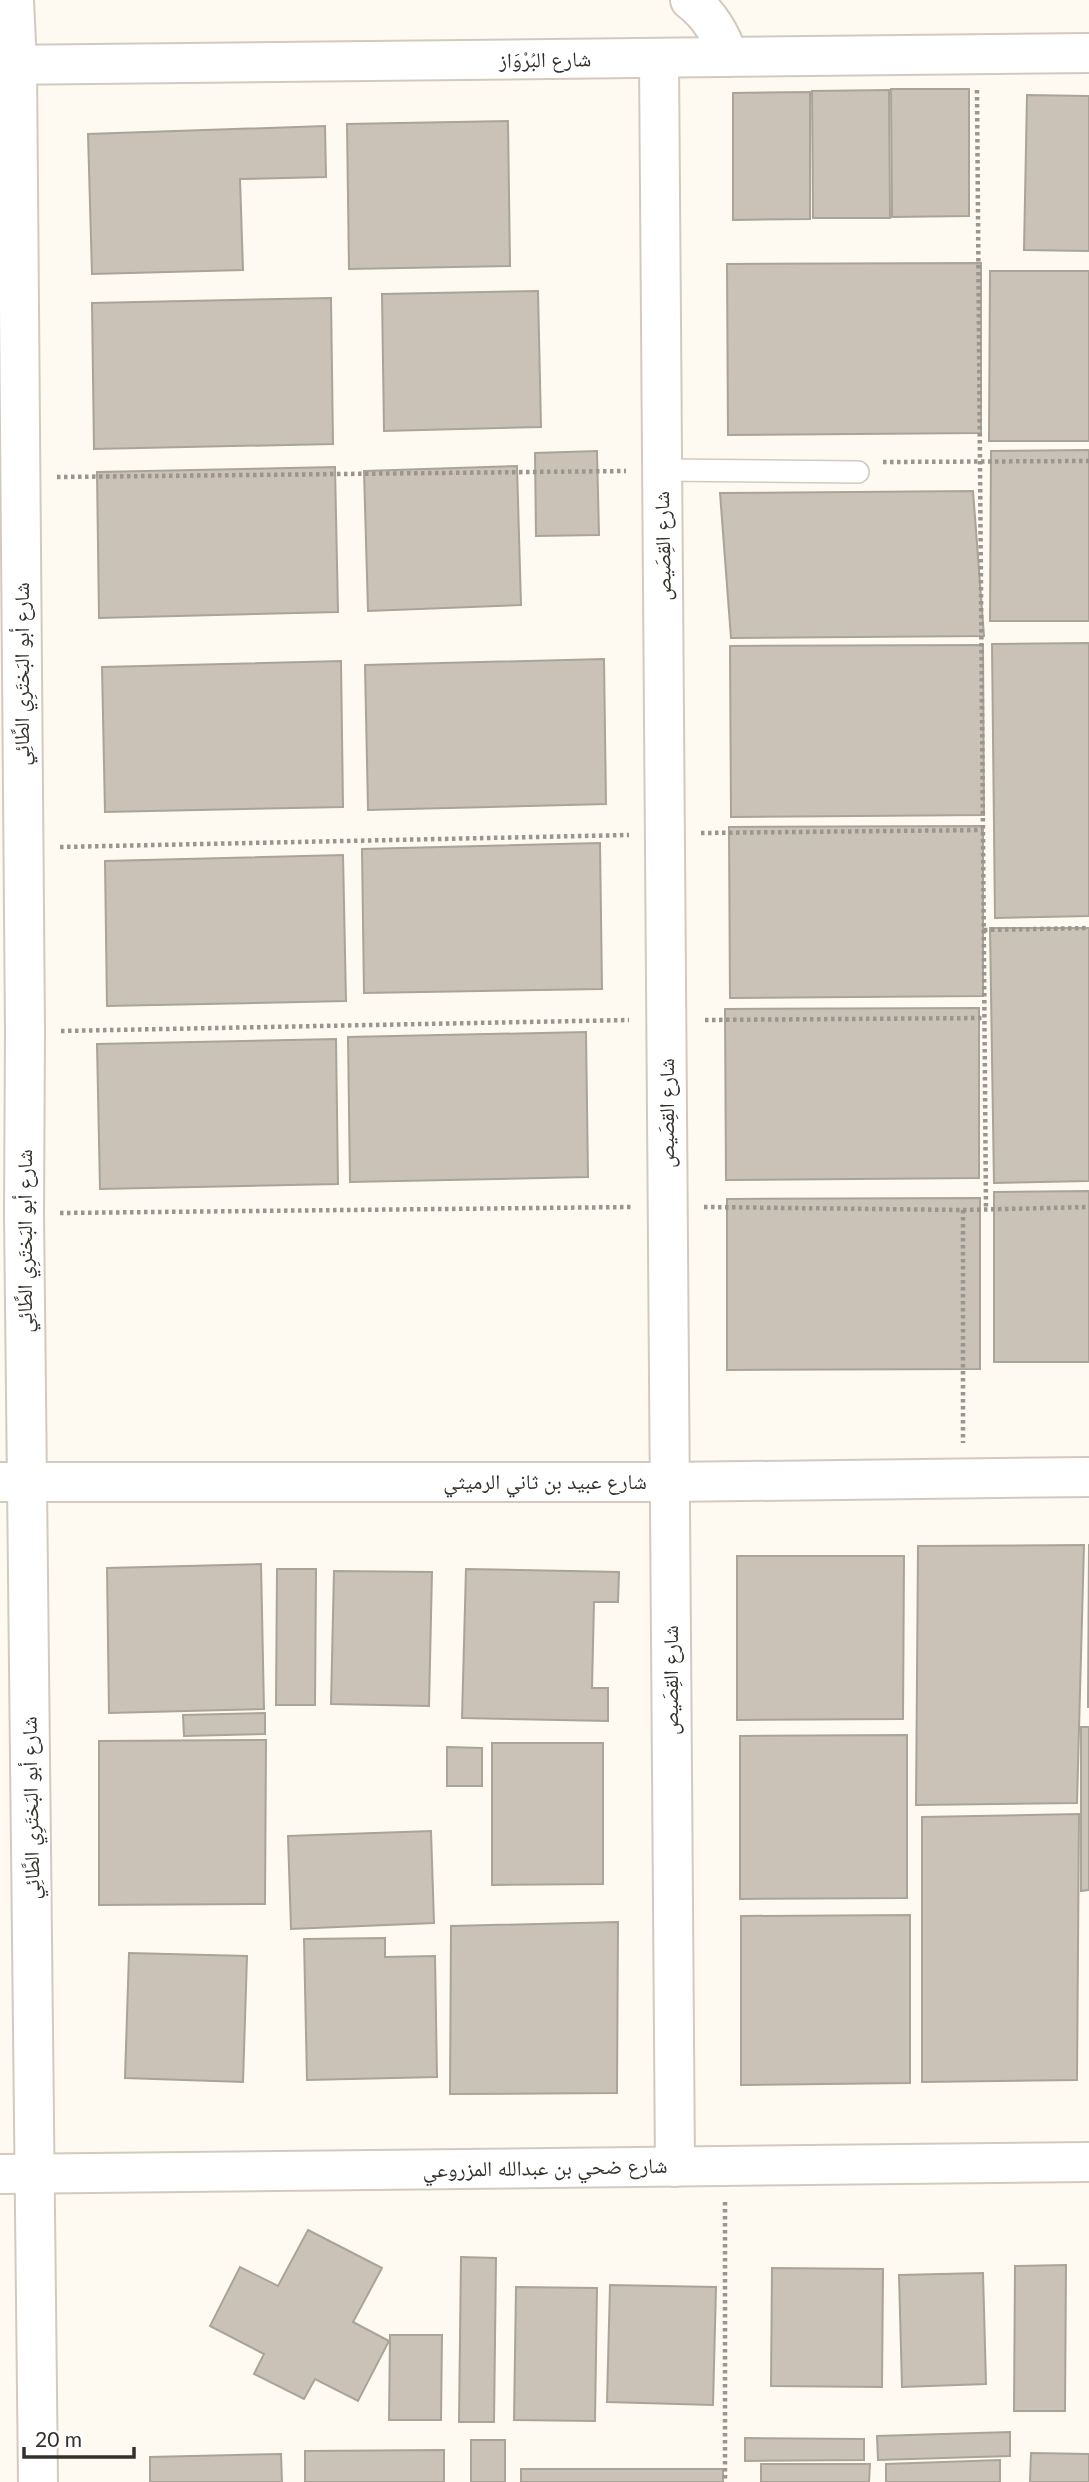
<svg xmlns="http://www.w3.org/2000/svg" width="1089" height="2482" viewBox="0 0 1089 2482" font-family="Lato,'Noto Naskh Arabic',sans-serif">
	<rect width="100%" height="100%" fill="#fefaf2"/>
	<g fill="#cac2b6" stroke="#aaa397" stroke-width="2">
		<polygon points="891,89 969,89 969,216 892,217"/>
		<polygon points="889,90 890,218 813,218 812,91"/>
		<polygon points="810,92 810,219 733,220 733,93"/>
		<polygon points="1027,95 1089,96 1089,251 1024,250"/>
		<polygon points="508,121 510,266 349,269 347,124"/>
		<polygon points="325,126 326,177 240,179 243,270 92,274 88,134"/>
		<polygon points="981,263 981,433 728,435 727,264"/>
		<polygon points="990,271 1089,271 1089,441 989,441"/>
		<polygon points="538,291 541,427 384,431 382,294"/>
		<polygon points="331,298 333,444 94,449 92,303"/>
		<polygon points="1089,450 1089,621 990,621 991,451"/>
		<polygon points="597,451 599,535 536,536 535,453"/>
		<polygon points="517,466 521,605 368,611 364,471"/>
		<polygon points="335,467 338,612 99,618 97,472"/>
		<polygon points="973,491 984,636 731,638 720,493"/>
		<polygon points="1089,643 1089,916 995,918 992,644"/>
		<polygon points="983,645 984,815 731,817 730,646"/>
		<polygon points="604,659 606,804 368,810 365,665"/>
		<polygon points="341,661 343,807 105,812 102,667"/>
		<polygon points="983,826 983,996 730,998 729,827"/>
		<polygon points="600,843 602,989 364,993 362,849"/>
		<polygon points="343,855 346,1001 107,1006 105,861"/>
		<polygon points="990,928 1089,928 1089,1181 994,1183"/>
		<polygon points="979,1008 979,1178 726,1180 725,1009"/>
		<polygon points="586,1032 588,1177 350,1182 348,1037"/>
		<polygon points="336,1039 338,1184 100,1189 97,1044"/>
		<polygon points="1089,1191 1089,1362 994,1362 994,1192"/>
		<polygon points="980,1198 980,1369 727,1370 727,1199"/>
		<polygon points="1089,1544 1089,1707 1088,1707"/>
		<polygon points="1084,1545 1077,1803 916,1805 918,1546"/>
		<polygon points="737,1556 904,1556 903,1719 737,1720"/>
		<polygon points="261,1564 264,1709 109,1713 107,1568"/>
		<polygon points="277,1569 316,1569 315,1705 276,1705"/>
		<polygon points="466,1569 619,1572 618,1602 594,1602 592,1688 608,1688 608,1721 462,1718"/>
		<polygon points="334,1571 432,1572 429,1706 331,1704"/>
		<polygon points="265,1713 265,1734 184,1736 183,1715"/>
		<polygon points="1081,1727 1089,1727 1089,1890 1081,1891"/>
		<polygon points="907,1735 907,1898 740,1899 740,1736"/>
		<polygon points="266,1740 265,1904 99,1905 99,1741"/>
		<polygon points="492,1743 603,1743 603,1884 492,1885"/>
		<polygon points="447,1747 482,1748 482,1786 447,1786"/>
		<polygon points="1079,1814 1077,2080 922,2082 922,1817"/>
		<polygon points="431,1831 434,1923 291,1929 288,1836"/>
		<polygon points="910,1915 910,2083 741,2085 741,1916"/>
		<polygon points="618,1922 617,2093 450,2094 451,1926"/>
		<polygon points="385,1938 385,1957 435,1956 437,2077 307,2080 304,1939"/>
		<polygon points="129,1953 247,1956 243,2082 125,2078"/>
		<polygon points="308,2230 382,2268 353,2322 389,2341 358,2401 315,2379 304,2399 254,2374 264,2354 210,2326 240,2267 278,2286"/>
		<polygon points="461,2257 496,2258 494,2422 459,2422"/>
		<polygon points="1066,2265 1065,2411 1014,2411 1015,2266"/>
		<polygon points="772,2268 883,2269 882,2387 771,2386"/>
		<polygon points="983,2273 986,2384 902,2387 899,2275"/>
		<polygon points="610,2285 716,2287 713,2405 607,2402"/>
		<polygon points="516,2287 597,2288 595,2421 514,2420"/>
		<polygon points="390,2335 442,2335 441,2420 389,2420"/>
		<polygon points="1010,2432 1010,2456 878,2460 877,2436"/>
		<polygon points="745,2438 864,2439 864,2460 745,2461"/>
		<rect x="471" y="2440" width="34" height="42"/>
		<polygon points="444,2450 444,2482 305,2482 305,2451"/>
		<polygon points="1031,2453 1089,2454 1089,2482 1030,2482"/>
		<polygon points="281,2454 282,2482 150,2482 150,2457"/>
		<polygon points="1000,2460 1000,2482 886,2482 886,2464"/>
		<polygon points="761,2464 870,2464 869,2482 761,2482"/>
		<rect x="521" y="2469" width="202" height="13"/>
	</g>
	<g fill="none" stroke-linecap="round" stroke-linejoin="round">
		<g stroke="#d2cabe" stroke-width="24">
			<polyline id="lane" points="662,470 858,472"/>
		</g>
		<g stroke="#d2cabe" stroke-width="42">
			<g id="street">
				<polyline points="14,0 17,65 25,1032 24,1213 38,2482"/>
				<path d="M690,0C710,15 720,34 729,57"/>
				<polyline points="659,59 675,2167"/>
				<polyline points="0,65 1089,53"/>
				<polyline points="0,1482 669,1482 1089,1477"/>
				<polyline points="0,2174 1089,2162"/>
			</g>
		</g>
		<g stroke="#99958f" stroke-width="4.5" stroke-dasharray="3.5 3.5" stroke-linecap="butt">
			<polyline points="977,90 986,1209"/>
			<polyline points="883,462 1089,461"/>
			<polyline points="57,477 626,471"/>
			<polyline points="701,833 982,830"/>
			<polyline points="60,847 629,835"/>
			<polyline points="984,930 1089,928"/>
			<polyline points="705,1020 984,1018"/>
			<polyline points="61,1031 629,1020"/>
			<polyline points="704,1207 963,1210 1089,1207"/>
			<polyline points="963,1210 963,1443"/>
			<polyline points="60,1213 632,1207"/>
			<polyline points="725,2202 725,2482"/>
		</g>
		<use href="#lane" stroke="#fff" stroke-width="21"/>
		<use href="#street" stroke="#fff" stroke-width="38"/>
	</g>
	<g text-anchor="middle" stroke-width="5" stroke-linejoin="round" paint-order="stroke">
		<g font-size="21" fill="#34312c" stroke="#fff">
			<text transform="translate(545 60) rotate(-1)" y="7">شارع البُرْوَاز</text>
			<text transform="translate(663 546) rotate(-91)" y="7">شارع القِصَيص</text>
			<text transform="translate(22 674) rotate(-90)" y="7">شارع أبو البَختَرِي الطَّائِي</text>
			<text transform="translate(667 1113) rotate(-90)" y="7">شارع القِصَيص</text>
			<text transform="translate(25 1241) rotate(-90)" y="7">شارع أبو البَختَرِي الطَّائِي</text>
			<text x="545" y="1489">شارع عبيد بن ثاني الرميثي</text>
			<text transform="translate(671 1680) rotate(-90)" y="7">شارع القِصَيص</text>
			<text transform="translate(31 1808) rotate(-91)" y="7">شارع أبو البَختَرِي الطَّائِي</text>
			<text transform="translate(545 2168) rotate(-1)" y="7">شارع ضحي بن عبدالله المزروعي</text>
		</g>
	</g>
	<path d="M24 2447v10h110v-10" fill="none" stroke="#34312c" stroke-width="3.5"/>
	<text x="35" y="2447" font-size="21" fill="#34312c" stroke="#ffffff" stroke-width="5" paint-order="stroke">20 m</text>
</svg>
